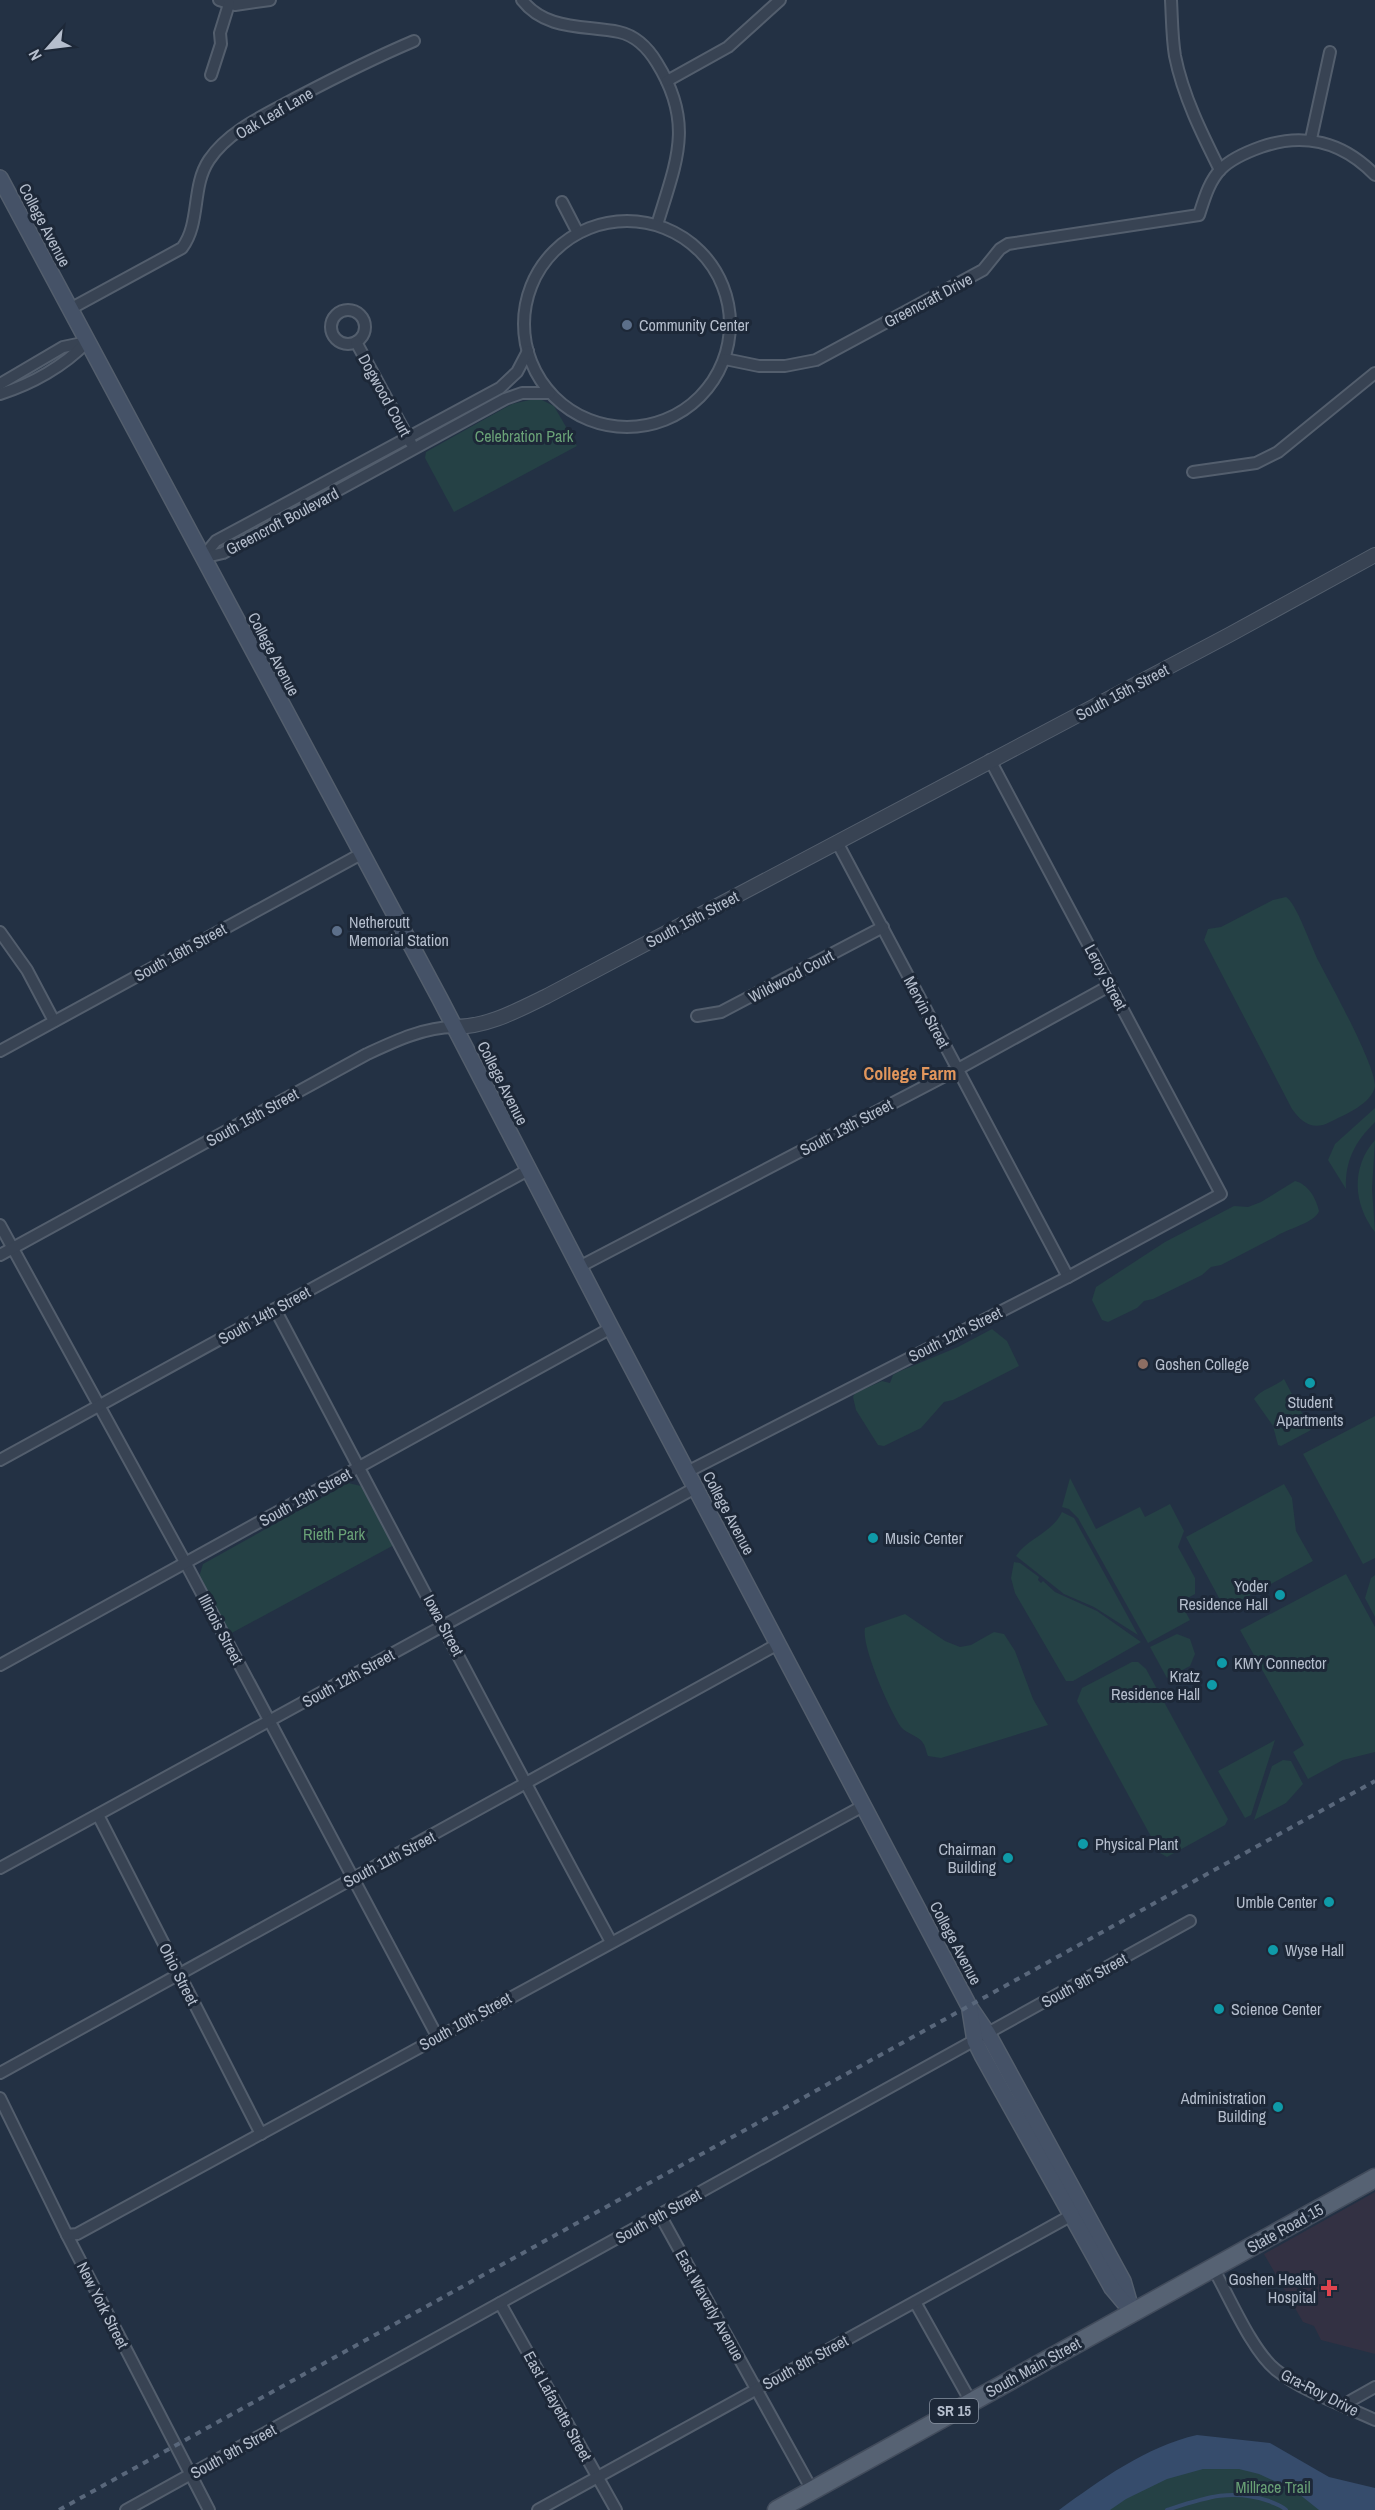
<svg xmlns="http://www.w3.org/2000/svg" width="1375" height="2510" viewBox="0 0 1375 2510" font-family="'Archivo Narrow',sans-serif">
	<rect width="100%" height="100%" fill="#233144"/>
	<polygon fill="#333143" points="1375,2192 1375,2354 1321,2340 1314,2326 1303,2322 1264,2254"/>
	<g fill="#254145">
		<polygon points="538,398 554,406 577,446 454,512 425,458 426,452 512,404"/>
		<path d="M1286,897C1296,902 1312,949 1319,962C1331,985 1375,1064 1375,1086C1372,1104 1344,1115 1330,1122C1313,1131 1302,1123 1292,1109L1204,940L1208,929L1221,927L1273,900Z"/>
		<path d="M1375,1108V1122C1355,1142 1345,1160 1346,1189L1328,1160L1335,1144Z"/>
		<path d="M1375,1140L1372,1189L1375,1232C1353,1204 1351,1167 1375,1140Z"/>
		<path d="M1295,1181C1308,1184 1316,1198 1319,1211C1315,1223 1286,1229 1275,1237L1221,1265L1211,1267L1202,1275L1153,1299L1144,1301L1137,1308L1108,1322L1102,1320L1092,1300L1096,1287L1165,1242L1234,1206L1248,1207L1261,1202Z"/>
		<polygon points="992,1329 1007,1341 1019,1366 953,1400 944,1402 921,1428 884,1446 878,1445 856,1410 853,1397 855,1393 882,1381 890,1383 893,1375 898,1372 958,1347"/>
		<path d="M1284,1379L1311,1430L1281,1446L1278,1445L1273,1426L1254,1399C1261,1389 1275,1387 1284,1379Z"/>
		<polygon points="1375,1416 1375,1558 1363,1564 1303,1454"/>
		<polygon points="1070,1478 1096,1529 1140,1507 1145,1517 1170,1504 1184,1531 1178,1547 1195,1578 1195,1594 1180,1602 1190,1620 1148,1643 1078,1518 1069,1509 1062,1507"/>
		<polygon points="348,1483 361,1486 365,1491 394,1545 228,1635 201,1584 199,1577 203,1564"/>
		<polygon points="1284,1484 1292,1498 1296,1531 1313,1561 1225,1609 1186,1537"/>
		<path d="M1062,1512L1074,1518L1138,1635L1094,1607L1064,1594L1016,1556C1028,1538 1052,1533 1062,1512Z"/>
		<polygon points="1014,1562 1020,1563 1039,1577 1038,1580 1041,1583 1043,1581 1055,1592 1097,1611 1141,1642 1073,1681 1066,1681 1015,1593 1011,1578"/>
		<polygon points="1346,1574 1375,1627 1375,1752 1343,1760 1308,1779 1293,1752 1304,1745 1240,1630"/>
		<polygon points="1375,1575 1375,1617 1365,1598 1371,1578"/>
		<path d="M905,1614L945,1641L960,1647L971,1645L994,1632L1004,1634L1015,1651L1033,1699L1048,1725L941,1758L928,1756C926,1752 926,1747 923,1743C919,1736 907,1734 901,1727C890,1711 861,1646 865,1628Z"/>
		<polygon points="1177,1634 1190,1639 1195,1654 1190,1666 1167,1678 1150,1647"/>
		<polygon points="1132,1662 1138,1662 1146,1669 1228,1819 1225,1825 1167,1857 1160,1853 1077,1701 1082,1688"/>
		<polygon points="1275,1740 1251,1815 1245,1818 1218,1771"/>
		<polygon points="1283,1760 1291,1761 1303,1784 1286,1803 1254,1820 1272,1766"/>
		<polygon points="1194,2453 1286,2466 1330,2510 1091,2510"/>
	</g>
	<path fill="#364c6c" d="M1197,2435L1270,2443L1329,2477L1375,2488V2510H1319L1294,2490L1259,2474L1239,2469H1203L1167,2479L1126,2499L1110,2510H1059C1100,2480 1147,2446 1197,2435Z"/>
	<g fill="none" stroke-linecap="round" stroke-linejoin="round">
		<path stroke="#364c6c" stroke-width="4" d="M1167,2510C1204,2498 1231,2488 1269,2501C1275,2504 1281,2505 1286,2510"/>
		<g stroke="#535e6d" stroke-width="14">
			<g id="minor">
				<polyline points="219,0 235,5 270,0"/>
				<path d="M522,0C546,31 585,25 619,32C637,36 648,48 657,63C695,124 676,162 657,225"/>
				<path d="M1171,0C1172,18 1172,38 1175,56C1183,96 1202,134 1220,170"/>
				<polyline points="211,75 221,44 220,33 229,4"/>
				<polyline points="667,81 728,47 780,0"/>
				<polyline points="1311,139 1330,52"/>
				<polyline points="562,202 578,233"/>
				<circle cx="627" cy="324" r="103"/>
				<path d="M70,309L182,248C201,223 191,187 209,160C229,130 267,114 298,97C336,77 374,58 414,41"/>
				<circle cx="348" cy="327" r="17"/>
				<polyline points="356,342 411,443"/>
				<path d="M725,359L759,366H785L816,360L983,270L1000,249L1008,244L1199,215C1204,200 1209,181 1221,169C1231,159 1247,152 1261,147C1304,132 1343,142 1375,175"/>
				<polyline points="0,384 63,347 87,342"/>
				<path d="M0,394C32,384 64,366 87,342"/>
				<polyline points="1193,472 1256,463 1278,452 1375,373"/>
				<polyline points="202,558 216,541 500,388 517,372 528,351"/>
				<polyline points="202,558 223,553 505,399 522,393 550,393"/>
				<polyline points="837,842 1068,1277"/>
				<polyline points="0,932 27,970 54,1021"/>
				<polyline points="697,1016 721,1012 883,927"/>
				<polyline points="0,1051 361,854"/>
				<polyline points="0,1225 185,1562 437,2036"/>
				<path d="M0,1255L367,1054C393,1042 424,1027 454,1027"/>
				<polyline points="579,1267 958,1069 1111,985"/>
				<path d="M275,1309C387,1520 497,1732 611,1942"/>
				<polyline points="0,1460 528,1170"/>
				<polyline points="687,1472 1068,1277 1221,1194 990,760"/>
				<polyline points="0,1665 611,1328"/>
				<polyline points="98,1815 261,2134"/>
				<polyline points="0,1868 695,1488"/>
				<polyline points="0,2073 778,1644"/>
				<polyline points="0,2098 67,2235 209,2510"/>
				<polyline points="660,2215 812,2490"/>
				<polyline points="67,2235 77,2234 863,1806"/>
				<path d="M1213,2268C1229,2296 1252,2351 1276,2370C1304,2392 1343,2405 1375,2420"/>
				<polyline points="915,2302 971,2402"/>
				<polyline points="500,2303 616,2510"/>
				<polyline points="1343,2405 1375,2387"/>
				<polyline points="126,2510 1190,1921"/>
				<polyline points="538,2510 1072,2215"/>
			</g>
		</g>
		<g stroke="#535e6d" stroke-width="16">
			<path id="tertiary" d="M454,1027C488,1027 518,1010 547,996L1229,635L1375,555"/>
		</g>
		<g stroke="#535e6d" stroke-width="18">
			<g id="secondary">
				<polyline points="0,178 440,999 611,1328 969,2006 988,2034 1123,2281 1132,2312"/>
				<polyline points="970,2010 975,2041 982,2055 1112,2288 1128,2307"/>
			</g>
		</g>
		<g stroke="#424c5c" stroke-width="21">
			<polyline id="primary" points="777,2510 1375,2178"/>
		</g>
		<use href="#minor" stroke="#384353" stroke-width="10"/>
		<use href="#tertiary" stroke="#384353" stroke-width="14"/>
		<use href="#secondary" stroke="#455267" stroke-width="15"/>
		<use href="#primary" stroke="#566273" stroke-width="18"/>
		<polyline stroke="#59677b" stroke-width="4" stroke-dasharray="6 6" stroke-linecap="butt" points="59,2510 1375,1781"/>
	</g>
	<g fill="#5c6f8a" stroke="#1d2838" stroke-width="2">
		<circle cx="627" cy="325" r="6"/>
		<circle cx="337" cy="931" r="6"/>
	</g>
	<circle fill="#8d6e63" stroke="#1d2838" stroke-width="2" cx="1143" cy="1364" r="6"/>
	<g fill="#0f9aa8" stroke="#1d2838" stroke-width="2">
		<circle cx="1310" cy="1383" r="6"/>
		<circle cx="873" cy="1538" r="6"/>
		<circle cx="1280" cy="1595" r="6"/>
		<circle cx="1222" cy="1663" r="6"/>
		<circle cx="1212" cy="1685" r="6"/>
		<circle cx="1083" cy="1844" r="6"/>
		<circle cx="1008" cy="1858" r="6"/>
		<circle cx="1329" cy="1902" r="6"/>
		<circle cx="1273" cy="1950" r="6"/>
		<circle cx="1219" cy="2009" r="6"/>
		<circle cx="1278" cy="2107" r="6"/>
	</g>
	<path fill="#e0444e" stroke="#1d2838" stroke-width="2" d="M1326 2279h6v6h6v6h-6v6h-6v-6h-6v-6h6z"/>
	<g text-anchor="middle" stroke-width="6" stroke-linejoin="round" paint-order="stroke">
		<rect fill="#1d2838" stroke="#8791a0" stroke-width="1.5" x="930" y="2399" width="48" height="24" rx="4.5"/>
		<g font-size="15" font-weight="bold" fill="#b5becd">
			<text x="954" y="2416">SR 15</text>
		</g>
		<g font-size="16" fill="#b5becd" stroke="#1d2838">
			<text transform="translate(274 113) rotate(-30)" y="6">Oak Leaf Lane</text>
			<text transform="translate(45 225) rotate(62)" y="6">College Avenue</text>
			<text transform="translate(928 300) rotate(-28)" y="6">Greencraft Drive</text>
			<text transform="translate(385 395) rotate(61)" y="6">Dogwood Court</text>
			<text transform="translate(282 521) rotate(-28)" y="6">Greencroft Boulevard</text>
			<text transform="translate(274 654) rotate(62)" y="6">College Avenue</text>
			<text transform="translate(1122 692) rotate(-28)" y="6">South 15th Street</text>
			<text transform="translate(692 919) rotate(-28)" y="6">South 15th Street</text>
			<text transform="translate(180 952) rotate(-29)" y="6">South 16th Street</text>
			<text transform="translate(791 976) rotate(-28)" y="6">Wildwood Court</text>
			<text transform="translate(1106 977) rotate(62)" y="6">Leroy Street</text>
			<text transform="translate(927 1012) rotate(62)" y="6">Mervin Street</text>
			<text transform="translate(503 1083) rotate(63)" y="6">College Avenue</text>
			<text transform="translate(252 1117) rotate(-29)" y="6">South 15th Street</text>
			<text transform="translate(846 1127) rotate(-28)" y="6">South 13th Street</text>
			<text transform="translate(264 1315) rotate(-29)" y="6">South 14th Street</text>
			<text transform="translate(955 1334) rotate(-27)" y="6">South 12th Street</text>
			<text transform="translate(305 1497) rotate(-29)" y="6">South 13th Street</text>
			<text transform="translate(729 1513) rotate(62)" y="6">College Avenue</text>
			<text transform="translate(444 1625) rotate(62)" y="6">Iowa Street</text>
			<text transform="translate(221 1629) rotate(62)" y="6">Illinois Street</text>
			<text transform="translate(348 1678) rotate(-29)" y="6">South 12th Street</text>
			<text transform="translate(389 1859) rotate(-28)" y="6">South 11th Street</text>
			<text transform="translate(956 1943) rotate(62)" y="6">College Avenue</text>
			<text transform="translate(179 1974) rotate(63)" y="6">Ohio Street</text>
			<text transform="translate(1084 1980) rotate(-29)" y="6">South 9th Street</text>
			<text transform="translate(465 2021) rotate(-29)" y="6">South 10th Street</text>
			<text transform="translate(658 2216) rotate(-29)" y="6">South 9th Street</text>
			<text transform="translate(1285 2228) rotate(-29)" y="6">State Road 15</text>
			<text transform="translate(103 2305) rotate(63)" y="6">New York Street</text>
			<text transform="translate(710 2305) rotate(61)" y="6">East Waverly Avenue</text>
			<text transform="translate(805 2362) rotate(-29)" y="6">South 8th Street</text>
			<text transform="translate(1033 2367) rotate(-29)" y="6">South Main Street</text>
			<text transform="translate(1320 2392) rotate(27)" y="6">Gra-Roy Drive</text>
			<text transform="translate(558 2406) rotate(61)" y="6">East Lafayette Street</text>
			<text transform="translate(233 2451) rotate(-29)" y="6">South 9th Street</text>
		</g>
		<g font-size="16" fill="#b5becd" stroke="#1d2838" text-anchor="start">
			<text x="639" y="331">Community Center</text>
			<text x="349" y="928">Nethercutt<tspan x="349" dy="18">Memorial Station</tspan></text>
			<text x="1155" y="1370">Goshen College</text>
			<text x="1310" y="1408" text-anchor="middle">Student<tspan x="1310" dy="18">Apartments</tspan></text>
			<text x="885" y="1544">Music Center</text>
			<text x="1268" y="1592" text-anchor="end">Yoder<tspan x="1268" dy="18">Residence Hall</tspan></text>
			<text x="1234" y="1669">KMY Connector</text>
			<text x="1200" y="1682" text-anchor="end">Kratz<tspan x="1200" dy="18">Residence Hall</tspan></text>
			<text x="1095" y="1850">Physical Plant</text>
			<text x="996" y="1855" text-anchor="end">Chairman<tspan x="996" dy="18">Building</tspan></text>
			<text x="1317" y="1908" text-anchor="end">Umble Center</text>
			<text x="1285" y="1956">Wyse Hall</text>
			<text x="1231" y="2015">Science Center</text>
			<text x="1266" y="2104" text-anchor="end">Administration<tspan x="1266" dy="18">Building</tspan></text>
			<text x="1316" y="2285" text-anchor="end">Goshen Health<tspan x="1316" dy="18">Hospital</tspan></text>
		</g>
		<g font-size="16" fill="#69a176" stroke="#1d2838">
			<text x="524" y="442">Celebration Park</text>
			<text x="334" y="1540">Rieth Park</text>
			<text x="1273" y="2493">Millrace Trail</text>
		</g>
		<g font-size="18" font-weight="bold" fill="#e1965c" stroke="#1d2838">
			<text x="910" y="1080">College Farm</text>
		</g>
	</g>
	<g transform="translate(48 48) rotate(242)" stroke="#1d2838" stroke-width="4.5" paint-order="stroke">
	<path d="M0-4.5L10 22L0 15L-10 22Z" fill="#b5becd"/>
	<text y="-9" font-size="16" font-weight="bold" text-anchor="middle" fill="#b5becd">N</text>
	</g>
</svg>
